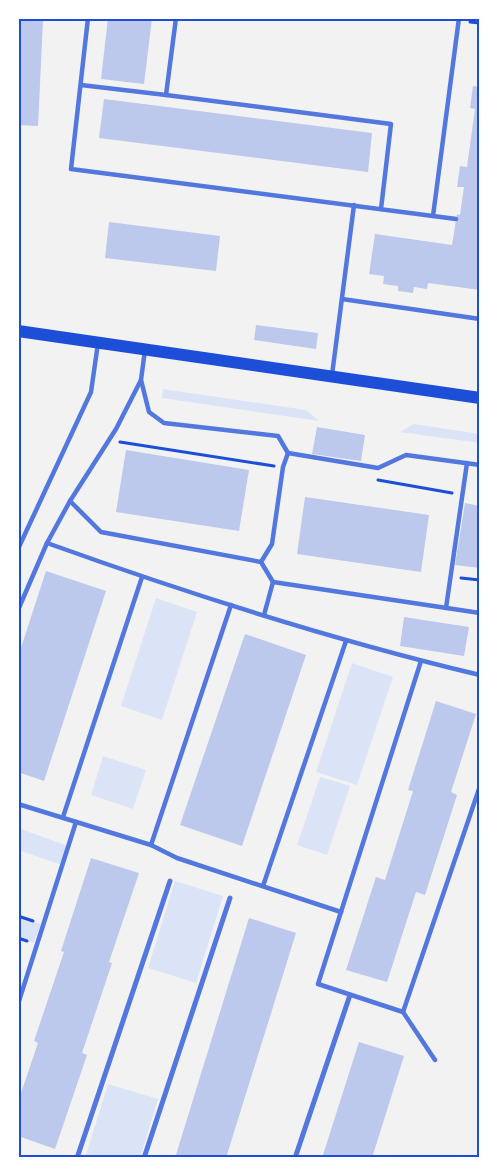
<svg xmlns="http://www.w3.org/2000/svg" width="498" height="1176" viewBox="0 0 498 1176" font-family="Montserrat,sans-serif">
	<rect width="100%" height="100%" fill="#f2f2f2"/>
	<g fill="#dbe4f7">
		<polygon points="163,389 306,410 319,421 162,398"/>
		<polygon points="414,424 480,434 480,443 400,432"/>
		<polygon points="156,598 197,612 162,720 121,706"/>
		<polygon points="352,663 393,677 357,785 316,772"/>
		<polygon points="103,756 146,770 133,809 91,795"/>
		<polygon points="320,777 350,786 327,855 297,845"/>
		<polygon points="18,828 68,846 62,865 18,850"/>
		<polygon points="175,881 223,896 196,983 148,968"/>
		<polygon points="18,917 41,924 34,943 18,938"/>
		<polygon points="108,1084 158,1099 140,1158 85,1158"/>
	</g>
	<g fill="#bdc9ec">
		<polygon points="108,18 152,18 144,84 101,79"/>
		<polygon points="18,20 43,21 38,126 18,125"/>
		<polygon points="473,86 480,87 480,290 428,283 427,289 414,287 413,293 398,291 398,286 383,284 384,276 369,274 375,234 452,245 457,214 460,215 464,187 457,187 460,166 467,167 475,109 470,108"/>
		<polygon points="104,99 372,133 368,172 99,138"/>
		<polygon points="109,222 220,236 216,271 105,258"/>
		<polygon points="256,325 318,333 316,349 254,340"/>
		<polygon points="317,427 365,435 361,461 312,454"/>
		<polygon points="126,450 249,470 239,531 116,512"/>
		<polygon points="305,497 429,515 421,572 297,554"/>
		<polygon points="465,503 480,506 480,568 455,565"/>
		<polygon points="46,571 106,591 44,781 18,772 18,657"/>
		<polygon points="404,617 469,627 464,656 400,646"/>
		<polygon points="245,634 306,655 242,846 180,825"/>
		<polygon points="436,701 476,714 451,792 457,795 425,895 416,892 387,982 346,970 376,877 385,880 413,791 408,790"/>
		<polygon points="91,858 139,873 109,962 112,963 82,1053 87,1055 55,1149 18,1136 18,1102 38,1043 34,1041 64,952 61,951"/>
		<polygon points="249,918 296,933 226,1158 175,1158"/>
		<polygon points="359,1042 404,1056 372,1158 322,1158"/>
	</g>
	<g fill="none" stroke-linecap="round" stroke-linejoin="round">
		<g stroke="#1d4ed8" stroke-width="3">
			<polyline points="470,22 480,23"/>
			<polyline points="120,442 274,466"/>
			<polyline points="378,480 452,493"/>
			<polyline points="461,578 480,580"/>
			<polyline points="18,916 33,921"/>
			<polyline points="18,938 27,941"/>
		</g>
		<g stroke="#5277de" stroke-width="4.5">
			<polyline points="88,18 71,169 456,219"/>
			<polyline points="81,85 166,95 176,18"/>
			<polyline points="166,95 391,124 381,209"/>
			<polyline points="433,216 459,18"/>
			<polyline points="342,299 480,319"/>
			<polyline points="332,375 354,205"/>
			<polyline points="141,380 149,412 164,423 278,436 288,453 378,468 406,455 480,465"/>
			<polyline points="70,501 101,532 261,562 273,582 480,613"/>
			<path d="M47,543C189,594 333,640 480,675"/>
			<polyline points="18,549 91,392 98,343"/>
			<polyline points="261,562 272,544 283,467 288,453"/>
			<polyline points="446,608 467,463"/>
			<polyline points="18,610 47,543 70,501 116,429 141,380 145,350"/>
			<polyline points="264,615 273,582"/>
			<polyline points="421,661 318,984 403,1012 480,786"/>
			<polyline points="18,804 151,845 177,858 341,912"/>
			<polyline points="63,817 142,577"/>
			<polyline points="151,845 231,605"/>
			<polyline points="263,886 346,641"/>
			<polyline points="18,1004 76,822"/>
			<polyline points="403,1012 435,1060"/>
		</g>
		<g stroke="#5277de" stroke-width="5">
			<polyline points="77,1158 170,881"/>
			<polyline points="144,1158 230,898"/>
			<polyline points="295,1158 350,995"/>
		</g>
		<polyline stroke="#1d4ed8" stroke-width="12" points="18,331 480,398"/>
	</g>
	<rect width="498" height="1176" fill="none" stroke="#ffffff" stroke-width="39"/>
	<rect x="20" y="20" width="458" height="1136" fill="none" stroke="#1d4ed8" stroke-width="2"/>
</svg>
